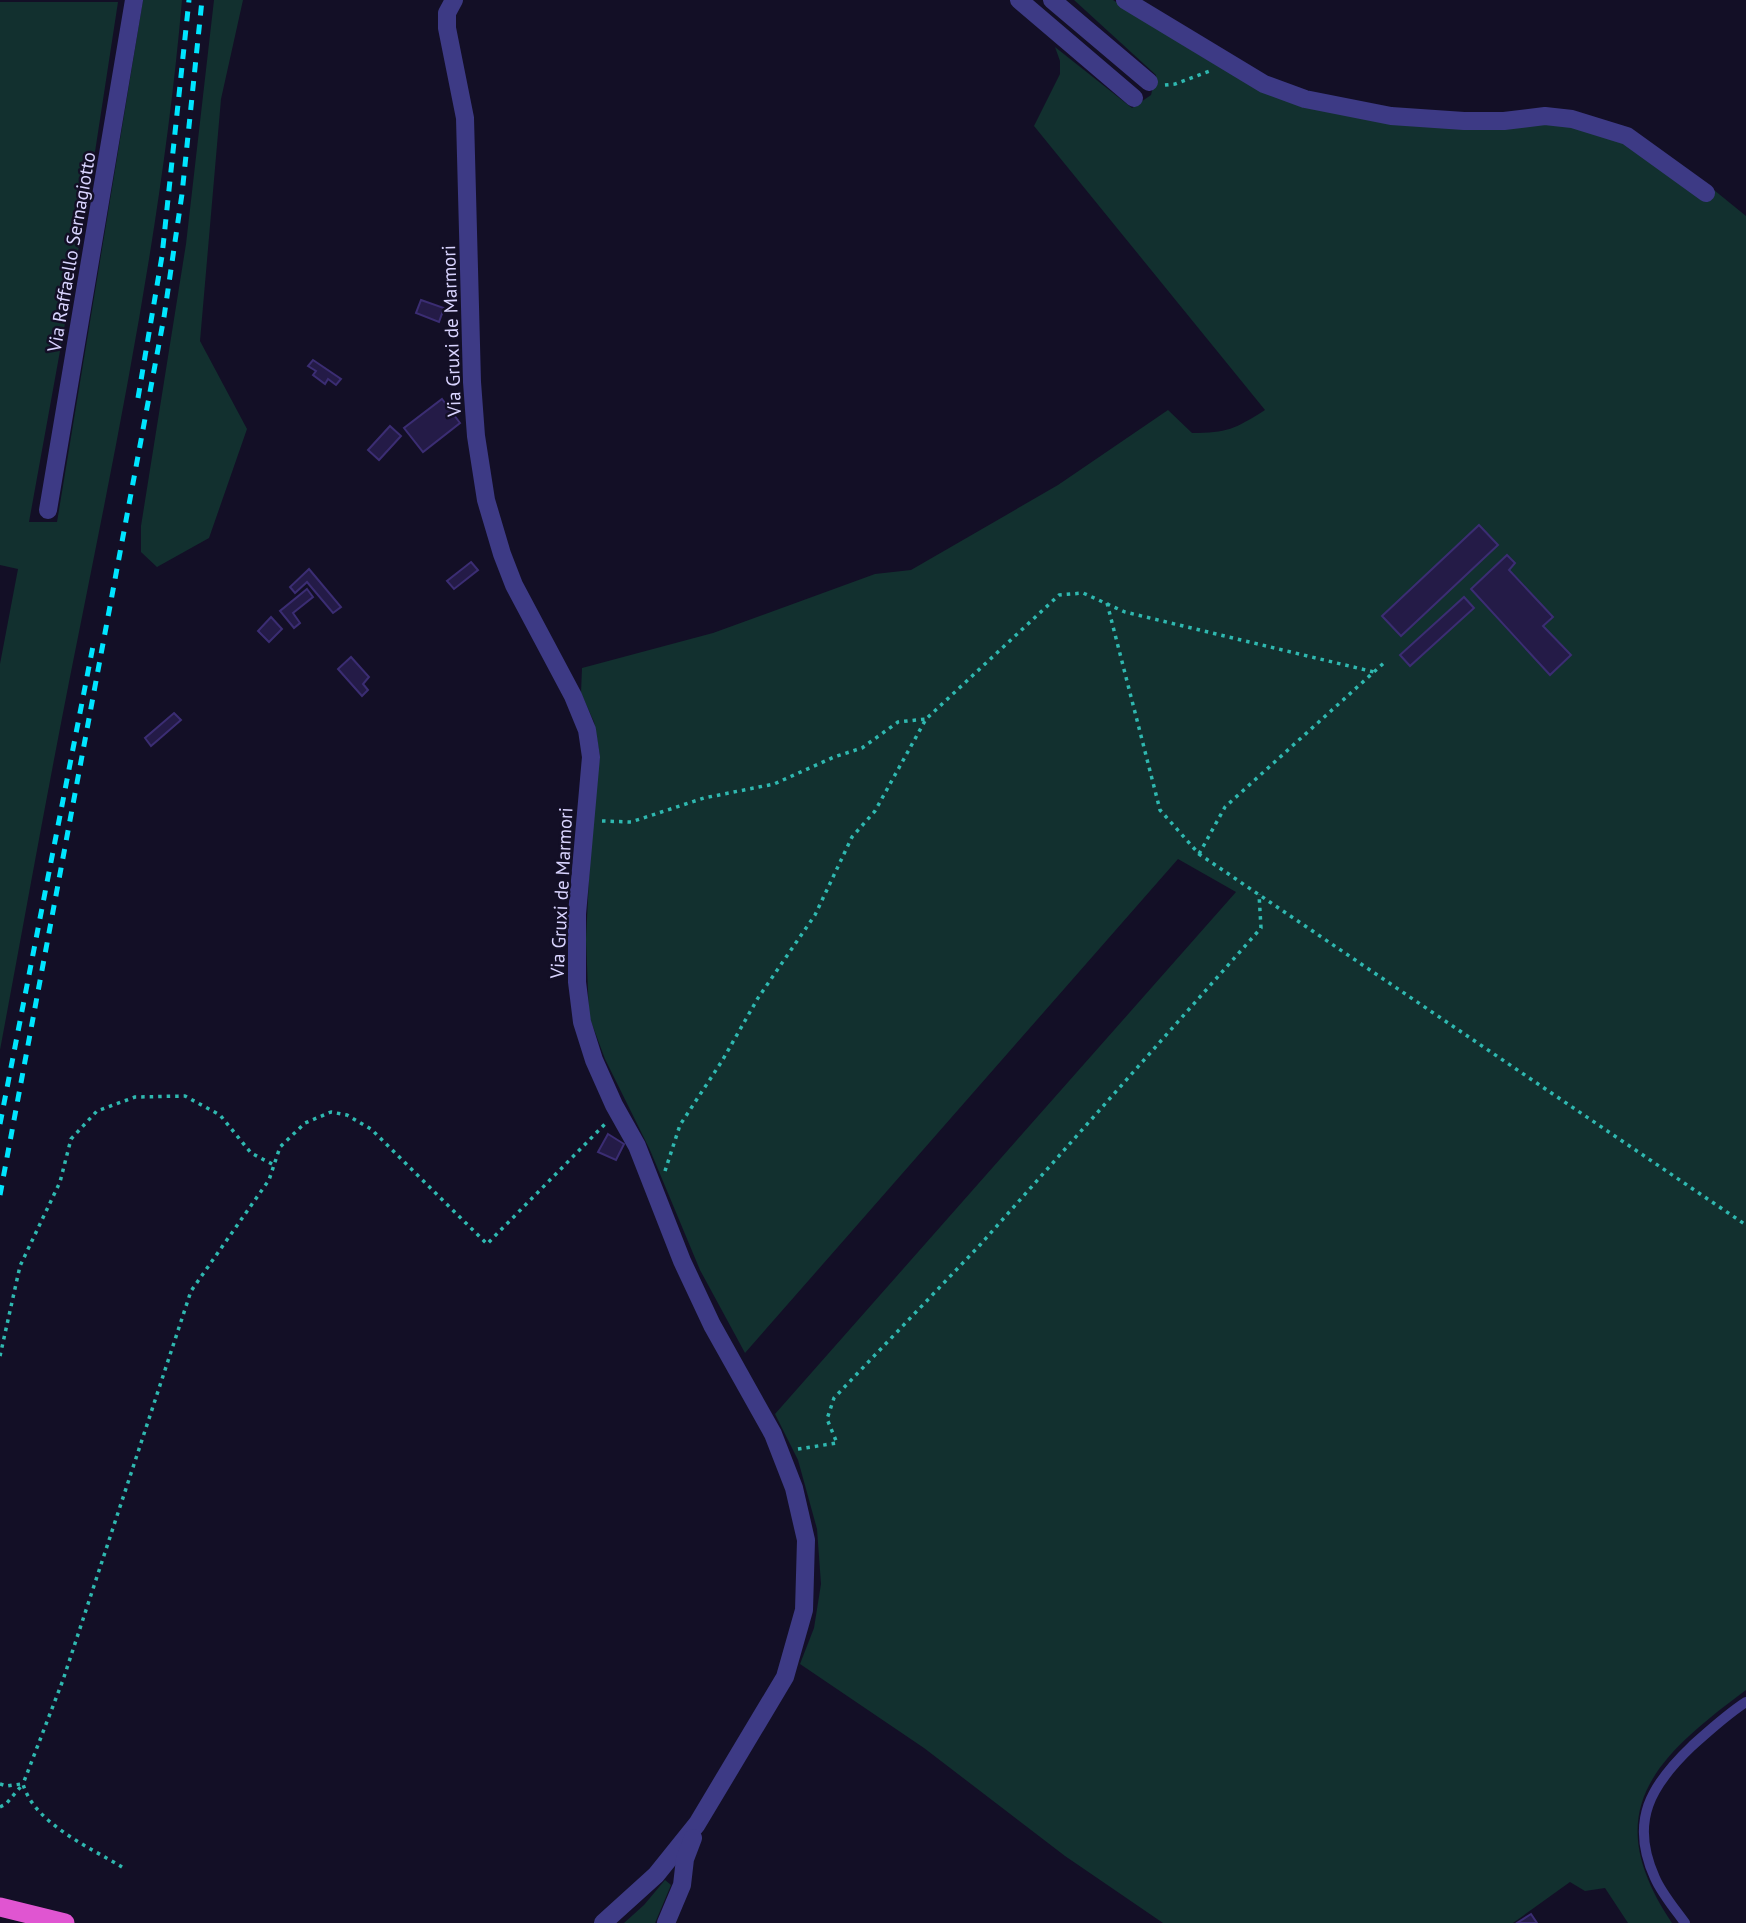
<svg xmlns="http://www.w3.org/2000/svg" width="1746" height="1923" viewBox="0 0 1746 1923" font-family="'PT Sans',sans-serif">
	<rect width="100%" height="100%" fill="#130f26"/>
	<g fill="#12302f">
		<path d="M143,0H182C162,230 114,456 69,682C45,804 23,927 0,1050V664L18,569L0,565V2H118L89,191L29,522H57Z"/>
		<polygon points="214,0 243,0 221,99 200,341 247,429 209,538 157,567 141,552 141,526 186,244"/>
		<path d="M1074,0H1113L1201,56L1266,92L1309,106L1575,126L1606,135L1634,149L1705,199L1714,190L1746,216V1690C1655,1758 1597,1811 1672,1923H1628L1605,1888L1585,1891L1570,1882L1513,1923H1163L1065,1856L924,1748L800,1664L814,1628L821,1584L817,1529L798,1460L775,1414L1236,892L1178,859L745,1353L700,1270L650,1150L605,1059L589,1016L586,939L593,797L600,756L594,722L581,693L582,668L713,633L875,574L911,570L1058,485L1168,410L1192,433C1227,433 1235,429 1265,410L1034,126L1060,74V61L1055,47L1132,108L1151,95L1156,75Z"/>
		<polygon points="665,1880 671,1885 655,1923 624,1923 644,1905"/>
	</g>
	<g fill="#241b47" stroke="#3b2d73" stroke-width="2">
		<polygon points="421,300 444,308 439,322 416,313"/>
		<polygon points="313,360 341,379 336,385 328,379 325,384 313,375 316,371 308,366"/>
		<polygon points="442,399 460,423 423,452 404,428"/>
		<polygon points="390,426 401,436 379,460 368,450"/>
		<polygon points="1479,525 1498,545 1401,636 1382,616"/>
		<polygon points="1507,555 1515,563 1509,570 1553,617 1543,626 1571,655 1550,675 1471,589"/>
		<polygon points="471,562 478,570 454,589 447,581"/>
		<polygon points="309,569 341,607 333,613 307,582 295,593 290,587"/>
		<polygon points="307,589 313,597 293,613 300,623 294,628 280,611"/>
		<polygon points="1464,597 1474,608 1410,666 1400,655"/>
		<polygon points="271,617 282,629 269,642 258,631"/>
		<polygon points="351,657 369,677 363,684 368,690 362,696 338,669"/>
		<polygon points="174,713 181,720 151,746 145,738"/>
		<polygon points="608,1134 624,1144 616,1160 598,1152"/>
		<polygon points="1531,1914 1537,1923 1517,1923"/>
	</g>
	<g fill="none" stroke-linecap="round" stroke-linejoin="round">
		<g stroke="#2fb8b0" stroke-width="3.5" stroke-dasharray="3.5 5" stroke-linecap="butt">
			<polyline points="1165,85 1175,84 1210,71"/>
			<polyline points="1107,603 1160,810 1199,854 1746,1225"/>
			<polyline points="602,821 631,822 704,798 774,784 834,757 862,748 898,722 926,719"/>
			<polyline points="1199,854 1225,807 1386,661"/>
			<polyline points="665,1171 680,1125 722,1061 758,998 815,915 852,837 875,811 926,719 1059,595 1083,593 1125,612 1374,672"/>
			<polyline points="0,1356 20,1266 60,1182 71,1139 97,1111 135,1097 185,1096 220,1115 251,1153 274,1165"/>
			<polyline points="798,1449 837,1443 827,1419 834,1398 980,1245 1261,928 1259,894"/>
			<polyline points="0,1784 7,1786 21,1784"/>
			<polyline points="0,1807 6,1804 23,1784"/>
			<path d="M122,1867C89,1847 34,1823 23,1784L63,1680L191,1291L269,1180L280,1147L305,1123L331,1112L347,1115L371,1129L487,1244L606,1123"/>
		</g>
		<path stroke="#3d3a85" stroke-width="10" d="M1685,1923C1675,1909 1662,1894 1655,1878C1629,1821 1651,1785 1692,1746C1710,1730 1726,1715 1746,1702"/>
		<g stroke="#3d3a85" stroke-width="18">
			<polyline points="454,0 447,13 447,28 465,118 472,382 476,436 486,500 502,554 514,585 573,696 587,730 591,757 577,914 577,982 582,1022 594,1060 614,1105 637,1146 682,1261 712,1325 773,1434 794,1488 806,1540 804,1610 785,1677 697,1824 656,1875 603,1923"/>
			<polyline points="1019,0 1134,98"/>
			<polyline points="1052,0 1149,82"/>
			<polyline points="1125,0 1264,84 1305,99 1391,116 1464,121 1504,121 1545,116 1572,119 1627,136 1706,193"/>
			<polyline points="48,510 134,0"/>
			<polyline points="666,1923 682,1885 685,1859 693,1838"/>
		</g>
		<polyline stroke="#e055d1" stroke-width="19" points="0,1907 65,1923"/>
		<g stroke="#00e5ff" stroke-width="5" stroke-dasharray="10 9" stroke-linecap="butt">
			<polyline points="138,398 162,256 189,0"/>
			<polyline points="0,1124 93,646"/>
			<polyline points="0,1195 164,317 182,194 202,0"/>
		</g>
	</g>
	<g text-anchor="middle" stroke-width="5" stroke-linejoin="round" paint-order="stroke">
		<g font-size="19" fill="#d9d4ff" stroke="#130f26">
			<text transform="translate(71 252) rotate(-80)" y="7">Via Raffaello Sernagiotto</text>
			<text transform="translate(451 331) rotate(-92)" y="7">Via Gruxi de Marmori</text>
			<text transform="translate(561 893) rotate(-87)" y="7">Via Gruxi de Marmori</text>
		</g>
	</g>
</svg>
